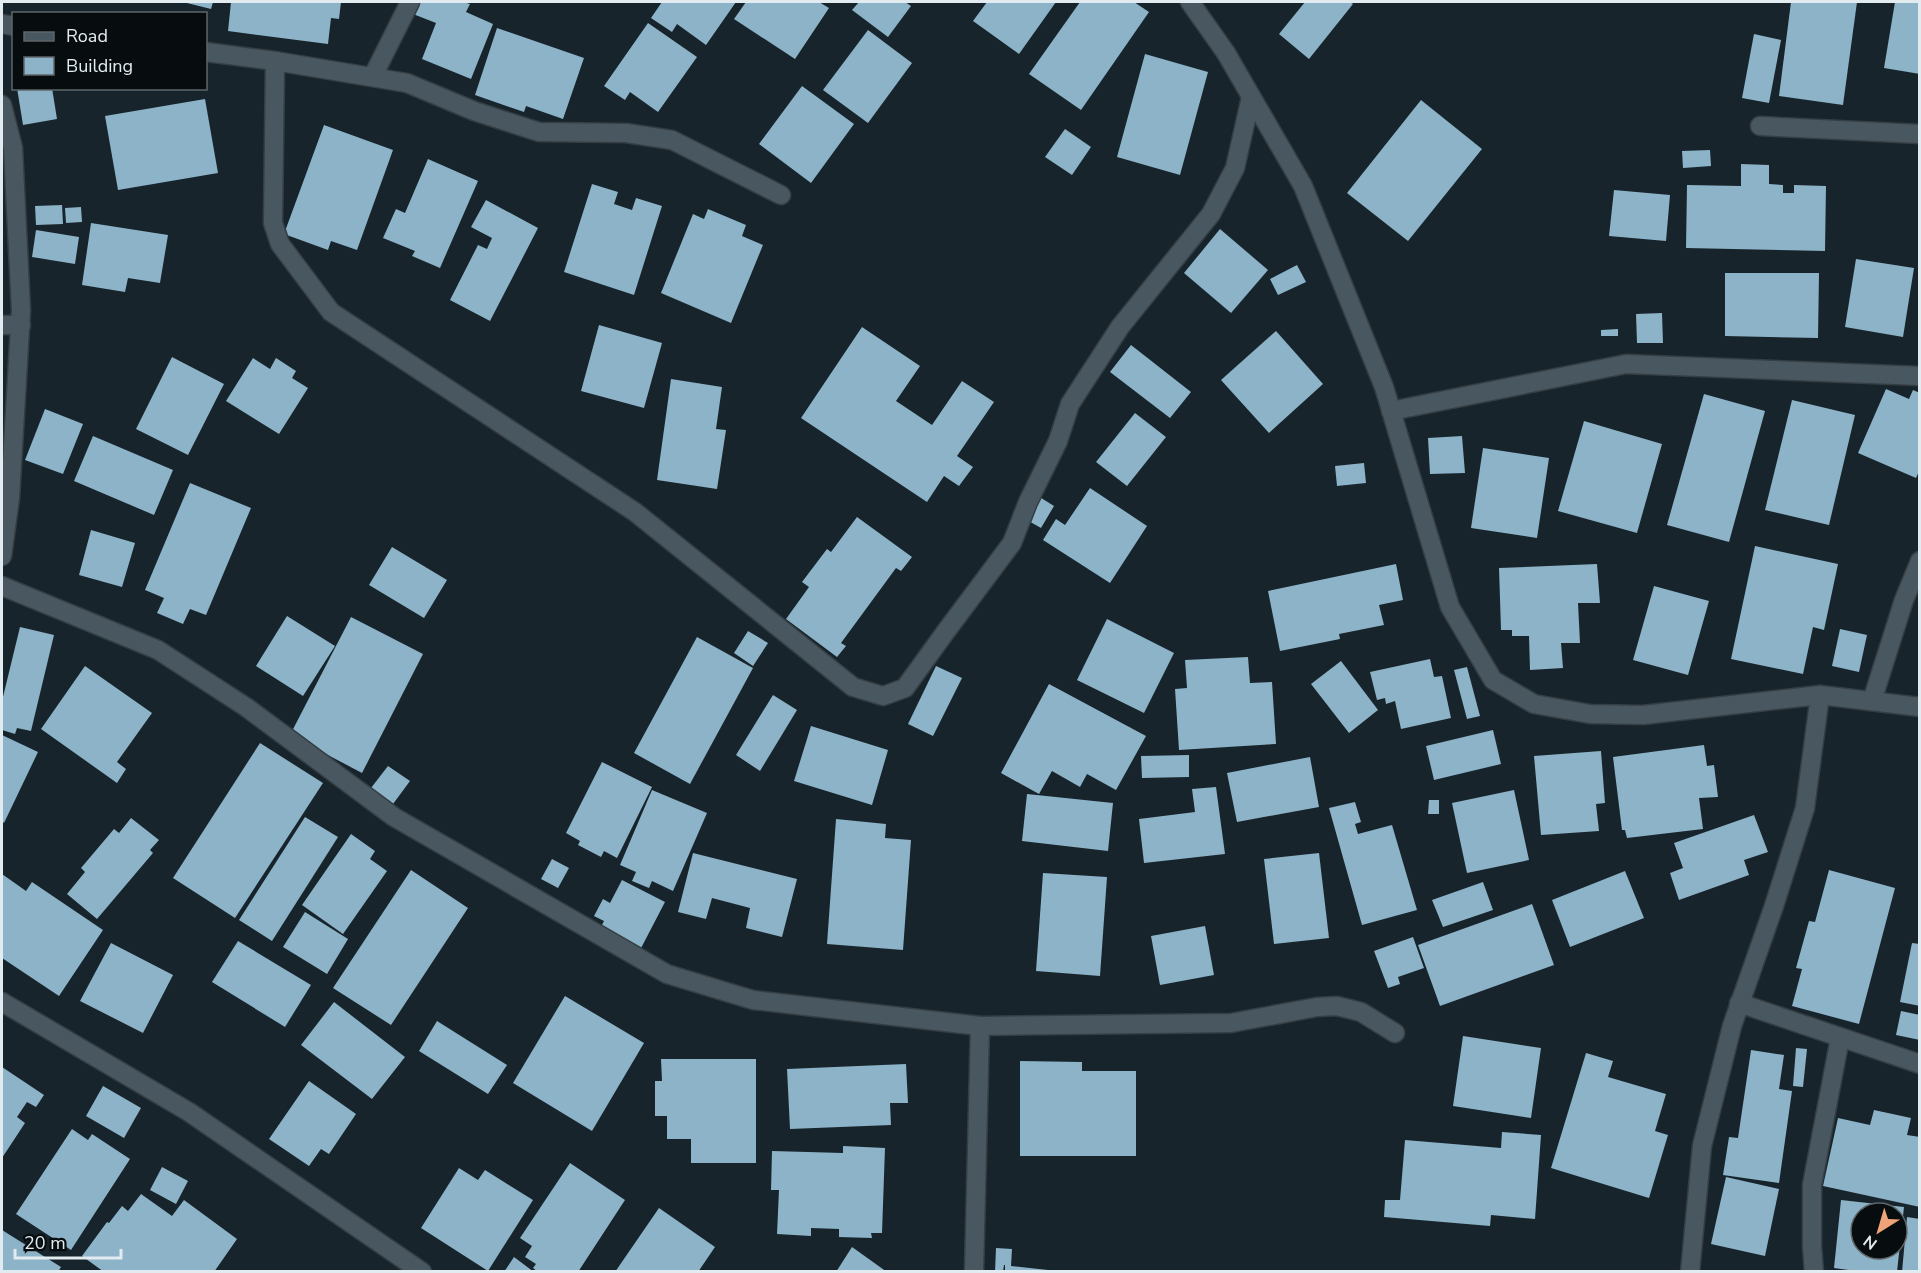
<svg xmlns="http://www.w3.org/2000/svg" width="1921" height="1273" viewBox="0 0 1921 1273" font-family="'Nunito Sans',sans-serif">
	<rect width="100%" height="100%" fill="#17242b"/>
	<g fill="#8cb3c8" fill-rule="evenodd">
		<polygon points="183,2 213,2 211,9"/>
		<polygon points="231,2 341,2 339,19 331,18 328,44 228,31"/>
		<polygon points="418,2 463,2 470,4 466,12 493,24 471,79 422,59 436,23 413,14"/>
		<polygon points="662,2 736,2 706,45 677,24 672,32 651,18"/>
		<polygon points="746,2 819,2 829,8 795,59 734,19"/>
		<polygon points="859,2 905,2 911,6 888,37 852,10"/>
		<polygon points="987,2 1056,2 1019,54 973,21"/>
		<polygon points="1080,2 1134,2 1149,12 1081,110 1029,74"/>
		<polygon points="1305,2 1350,2 1353,4 1309,59 1279,34"/>
		<polygon points="1791,2 1857,2 1843,105 1779,96"/>
		<polygon points="1895,2 1920,2 1920,74 1884,68"/>
		<polygon points="648,23 697,57 658,112 630,92 625,100 604,86"/>
		<polygon points="497,28 584,58 563,119 526,106 524,112 475,95"/>
		<polygon points="868,30 912,63 868,123 823,90"/>
		<polygon points="1754,34 1781,40 1769,103 1742,98"/>
		<polygon points="1145,54 1208,72 1180,175 1117,157"/>
		<polygon points="802,86 854,124 811,183 759,144"/>
		<polygon points="17,88 52,88 57,119 23,125"/>
		<polygon points="205,99 218,173 118,190 105,116"/>
		<polygon points="1421,100 1482,149 1408,241 1347,193"/>
		<polygon points="324,125 393,150 357,250 331,241 328,250 284,234"/>
		<polygon points="1065,129 1091,147 1072,175 1045,157"/>
		<polygon points="1710,150 1711,166 1683,168 1682,151"/>
		<polygon points="428,159 478,181 440,268 412,256 415,251 383,238 396,209 405,213"/>
		<polygon points="1741,164 1769,165 1769,184 1783,185 1783,193 1794,193 1794,185 1826,186 1825,251 1686,248 1687,185 1741,186"/>
		<polygon points="592,184 618,192 614,204 632,210 636,198 662,206 634,295 564,272"/>
		<polygon points="1614,190 1670,195 1666,241 1609,236"/>
		<polygon points="486,200 538,228 490,321 450,300 478,245 487,249 492,238 471,227"/>
		<polygon points="62,205 63,224 36,225 35,206"/>
		<polygon points="81,207 82,222 66,223 65,208"/>
		<polygon points="708,209 746,225 742,236 763,245 731,323 661,293 693,214 704,219"/>
		<polygon points="91,223 168,235 160,283 128,278 125,292 82,285"/>
		<polygon points="1220,229 1268,270 1231,313 1184,273"/>
		<polygon points="36,230 79,237 75,264 32,257"/>
		<polygon points="1856,259 1914,268 1903,337 1845,327"/>
		<polygon points="1297,265 1306,282 1278,295 1270,279"/>
		<polygon points="1725,273 1819,273 1818,338 1725,336"/>
		<polygon points="1662,313 1663,343 1637,343 1636,314"/>
		<polygon points="599,325 662,343 644,408 581,391"/>
		<polygon points="862,327 920,366 896,401 932,425 962,381 994,402 957,456 973,467 959,486 944,476 927,502 801,418"/>
		<polygon points="1618,329 1618,336 1601,336 1601,330"/>
		<polygon points="1276,331 1323,384 1269,433 1221,380"/>
		<polygon points="1131,345 1191,392 1170,418 1110,372"/>
		<polygon points="172,357 224,384 188,455 136,429"/>
		<polygon points="253,358 270,369 276,358 296,371 292,378 308,388 279,434 226,401"/>
		<polygon points="671,379 722,387 716,429 726,430 717,489 657,480"/>
		<polygon points="1886,389 1909,399 1913,390 1920,393 1920,469 1916,478 1858,453"/>
		<polygon points="1704,394 1765,411 1729,542 1667,525"/>
		<polygon points="1792,400 1855,415 1829,525 1765,510"/>
		<polygon points="45,409 83,424 63,474 25,460"/>
		<polygon points="1135,413 1166,437 1127,486 1096,462"/>
		<polygon points="1584,421 1662,444 1637,533 1558,511"/>
		<polygon points="93,436 173,470 154,515 74,481"/>
		<polygon points="1462,436 1465,473 1430,474 1428,438"/>
		<polygon points="1483,448 1549,458 1537,538 1471,528"/>
		<polygon points="1364,463 1366,483 1337,486 1335,466"/>
		<polygon points="190,483 251,508 206,615 190,609 183,624 157,613 164,598 145,590"/>
		<polygon points="1090,488 1147,526 1110,583 1043,540 1056,519 1065,525"/>
		<polygon points="1038,496 1054,506 1041,528 1025,519"/>
		<polygon points="857,517 912,557 901,571 896,568 841,643 846,646 837,657 786,619 809,587 802,582 827,549 831,552"/>
		<polygon points="91,530 135,543 122,587 79,575"/>
		<polygon points="1755,546 1838,564 1824,630 1813,627 1803,674 1731,659"/>
		<polygon points="392,547 447,580 424,618 369,585"/>
		<polygon points="1396,564 1403,600 1379,605 1384,625 1339,634 1340,639 1280,651 1268,591"/>
		<polygon points="1597,564 1600,603 1578,603 1580,643 1561,643 1563,668 1530,670 1529,636 1512,636 1512,630 1501,630 1499,568"/>
		<polygon points="1654,586 1709,601 1688,675 1633,660"/>
		<polygon points="287,616 335,646 303,696 256,666"/>
		<polygon points="351,617 423,654 362,773 290,735"/>
		<polygon points="1107,619 1174,653 1144,713 1077,680"/>
		<polygon points="20,627 54,635 31,731 17,728 15,734 2,730 2,701"/>
		<polygon points="1840,629 1867,635 1859,672 1832,666"/>
		<polygon points="748,631 768,643 753,666 734,653"/>
		<polygon points="697,637 753,668 690,784 634,753"/>
		<polygon points="1248,657 1250,683 1272,682 1276,744 1179,750 1175,689 1187,688 1185,660"/>
		<polygon points="1430,659 1434,677 1442,676 1451,718 1401,729 1395,701 1386,704 1385,698 1377,700 1370,672"/>
		<polygon points="1341,661 1378,710 1349,733 1311,684"/>
		<polygon points="85,666 152,713 117,762 126,769 117,783 41,729"/>
		<polygon points="936,666 962,678 933,736 908,724"/>
		<polygon points="1467,667 1480,716 1467,719 1454,670"/>
		<polygon points="1049,684 1146,736 1116,790 1087,774 1080,787 1052,771 1039,794 1001,773"/>
		<polygon points="773,695 797,710 760,771 736,755"/>
		<polygon points="811,726 888,750 872,805 794,781"/>
		<polygon points="1493,730 1501,764 1434,780 1426,746"/>
		<polygon points="2,735 38,752 4,823 2,821"/>
		<polygon points="260,743 323,783 235,918 173,878"/>
		<polygon points="1704,745 1707,766 1714,765 1718,797 1699,798 1703,829 1627,838 1625,830 1622,830 1613,757"/>
		<polygon points="1601,751 1605,803 1596,804 1599,831 1541,835 1534,756"/>
		<polygon points="1189,755 1189,777 1142,778 1141,756"/>
		<polygon points="1310,757 1319,807 1237,822 1227,773"/>
		<polygon points="602,762 652,787 617,858 604,851 601,857 578,845 580,841 566,833"/>
		<polygon points="388,766 410,781 393,804 371,788"/>
		<polygon points="1216,787 1225,854 1144,863 1139,819 1195,812 1192,789"/>
		<polygon points="652,790 707,813 673,891 652,881 649,888 632,881 636,872 620,865"/>
		<polygon points="1514,790 1529,860 1467,873 1452,803"/>
		<polygon points="1027,794 1113,803 1108,851 1022,841"/>
		<polygon points="1429,800 1439,800 1439,814 1428,814"/>
		<polygon points="1355,802 1361,822 1355,824 1358,834 1392,825 1417,910 1362,925 1329,808"/>
		<polygon points="1754,815 1768,852 1744,860 1749,875 1679,900 1670,873 1683,868 1674,843"/>
		<polygon points="305,817 338,837 272,941 239,920"/>
		<polygon points="131,818 159,840 150,850 153,853 97,919 67,894 85,872 81,868 114,829 119,833"/>
		<polygon points="836,819 886,824 885,838 911,840 903,950 827,944"/>
		<polygon points="351,834 375,851 370,859 387,871 343,934 302,905"/>
		<polygon points="693,853 797,879 782,937 746,928 750,908 712,898 706,919 678,912"/>
		<polygon points="1319,853 1329,938 1274,944 1264,859"/>
		<polygon points="552,859 569,868 558,888 541,879"/>
		<polygon points="411,870 468,908 391,1025 333,988"/>
		<polygon points="1829,870 1895,888 1859,1024 1792,1006 1802,969 1796,968 1809,921 1815,922"/>
		<polygon points="1625,871 1644,918 1570,947 1552,900"/>
		<polygon points="1043,873 1107,877 1100,976 1036,971"/>
		<polygon points="2,874 26,891 32,882 103,930 59,996 2,958"/>
		<polygon points="622,880 665,902 639,952 599,931 604,921 594,916 603,899 610,903"/>
		<polygon points="1483,882 1493,910 1443,927 1432,900"/>
		<polygon points="1532,904 1554,965 1440,1006 1418,945"/>
		<polygon points="305,912 348,939 327,974 283,947"/>
		<polygon points="1205,926 1214,975 1160,985 1151,936"/>
		<polygon points="1413,937 1424,968 1398,977 1400,984 1388,988 1374,951"/>
		<polygon points="238,941 311,985 285,1027 212,982"/>
		<polygon points="111,943 173,975 143,1033 80,1001"/>
		<polygon points="1912,943 1920,944 1920,1006 1900,1002"/>
		<polygon points="565,996 644,1043 592,1131 513,1083"/>
		<polygon points="334,1002 405,1057 372,1099 301,1045"/>
		<polygon points="1901,1011 1920,1015 1920,1040 1896,1035"/>
		<polygon points="437,1021 507,1065 488,1094 419,1051"/>
		<polygon points="1463,1036 1541,1048 1531,1118 1453,1106"/>
		<polygon points="1796,1048 1807,1049 1803,1087 1793,1086"/>
		<polygon points="1751,1050 1784,1055 1779,1089 1792,1091 1779,1183 1723,1175 1729,1137 1738,1138"/>
		<polygon points="1586,1053 1613,1061 1608,1077 1666,1094 1655,1131 1668,1135 1649,1198 1551,1168"/>
		<polygon points="661,1059 756,1059 756,1163 691,1163 691,1139 667,1139 667,1116 655,1116 655,1081 662,1081"/>
		<polygon points="1020,1061 1082,1062 1082,1071 1136,1071 1136,1156 1020,1156"/>
		<polygon points="906,1064 908,1103 890,1103 891,1125 790,1129 787,1069"/>
		<polygon points="2,1067 44,1095 36,1107 27,1102 17,1117 25,1123 2,1158"/>
		<polygon points="309,1081 356,1114 329,1154 321,1149 309,1166 269,1139"/>
		<polygon points="103,1086 141,1108 124,1138 86,1116"/>
		<polygon points="1874,1110 1911,1118 1907,1135 1920,1137 1920,1207 1823,1186 1838,1118 1870,1125"/>
		<polygon points="72,1129 88,1140 92,1134 130,1159 71,1250 16,1214"/>
		<polygon points="1502,1132 1541,1135 1535,1219 1491,1215 1490,1226 1384,1217 1385,1200 1400,1200 1405,1140 1501,1148"/>
		<polygon points="843,1146 885,1148 882,1233 871,1233 872,1238 839,1237 839,1229 811,1228 811,1236 777,1234 779,1190 771,1190 772,1151 843,1153"/>
		<polygon points="570,1163 625,1200 578,1272 538,1272 533,1268 536,1264 525,1257 532,1246 520,1238"/>
		<polygon points="162,1167 188,1181 176,1204 150,1190"/>
		<polygon points="459,1168 478,1180 485,1170 533,1200 488,1271 421,1228"/>
		<polygon points="1726,1177 1779,1189 1765,1256 1711,1244"/>
		<polygon points="141,1194 172,1216 184,1200 237,1239 214,1272 104,1272 82,1256 107,1222 109,1223 122,1206 128,1211"/>
		<path d="M1841,1200L1904,1207L1897,1272H1863L1834,1268ZM1861,1213H1897V1249H1861Z"/>
		<polygon points="659,1208 715,1247 698,1272 615,1272"/>
		<polygon points="1907,1217 1920,1219 1920,1272 1902,1272"/>
		<polygon points="2,1230 61,1267 58,1272 2,1272"/>
		<polygon points="852,1247 887,1272 836,1272"/>
		<polygon points="996,1248 1012,1249 1011,1266 1048,1270 1048,1272 1005,1272 1005,1265 1004,1265 1003,1272 995,1272"/>
		<polygon points="514,1257 534,1272 504,1272"/>
	</g>
	<g fill="none" stroke-linecap="round" stroke-linejoin="round">
		<g stroke="#343e44" stroke-width="21">
			<g id="minor">
				<polyline points="1190,2 1226,53 1303,186 1384,387 1450,607 1493,680 1534,704 1590,714 1643,715 1820,695 1920,707"/>
				<polyline points="2,24 14,26"/>
				<polyline points="206,52 275,61 407,83 474,111 539,132 626,133 672,140 781,195"/>
				<polyline points="275,61 273,223 280,244 331,312 635,512 853,687 883,696 905,688 944,634 1012,543 1028,502 1058,441 1070,404 1120,327 1211,214 1235,168 1251,97"/>
				<polyline points="373,76 410,2"/>
				<polyline points="2,105 13,148 21,310 10,498 2,556"/>
				<polyline points="1760,126 1920,134"/>
				<polyline points="2,325 21,325"/>
				<polyline points="1391,411 1626,364 1920,376"/>
				<polyline points="2,586 158,650 246,707 394,817 667,974 753,1000 980,1026 1231,1023 1317,1007 1337,1006 1361,1012 1395,1033"/>
				<polyline points="1872,701 1904,600 1920,561"/>
				<polyline points="2,1002 189,1112 422,1272"/>
				<polyline points="1739,1003 1920,1064"/>
				<polyline points="974,1272 980,1026"/>
				<polyline points="1690,1272 1702,1146 1732,1026 1774,906 1805,808 1820,695"/>
				<polyline points="1814,1272 1812,1246 1812,1185 1840,1038"/>
			</g>
		</g>
		<use href="#minor" stroke="#495860" stroke-width="18"/>
	</g>
	<rect width="1921" height="1273" fill="none" stroke="#e2ebf0" stroke-width="6"/>
	<rect x="12" y="12" width="195" height="78" fill="#070c0f" stroke="#5f6569" stroke-width="1.5"/>
	<rect x="24" y="32" width="30" height="9" fill="#495860" stroke="#5f6569" stroke-width="1.5"/>
	<text x="66" y="42" font-size="18" fill="#e2ebf0">Road</text>
	<rect x="24" y="57" width="30" height="18" fill="#8cb3c8" stroke="#5f6569" stroke-width="1.5"/>
	<text x="66" y="72" font-size="18" fill="#e2ebf0">Building</text>
	<g transform="translate(1879 1231) rotate(217)"><circle r="28" fill="#070c0f" stroke="#5f6569" stroke-width="1.5"/>
	<path d="M0-4.5L10 22L0 15L-10 22Z" fill="#f0a279"/>
	<text y="-9" font-size="16" font-weight="bold" text-anchor="middle" fill="#e2ebf0">N</text>
	</g>
	<path d="M15 1249v9h106v-9" fill="none" stroke="#e2ebf0" stroke-width="3"/>
	<text x="24" y="1249" font-size="18" fill="#e2ebf0" stroke="#070c0f" stroke-width="4.5" paint-order="stroke">20 m</text>
</svg>
